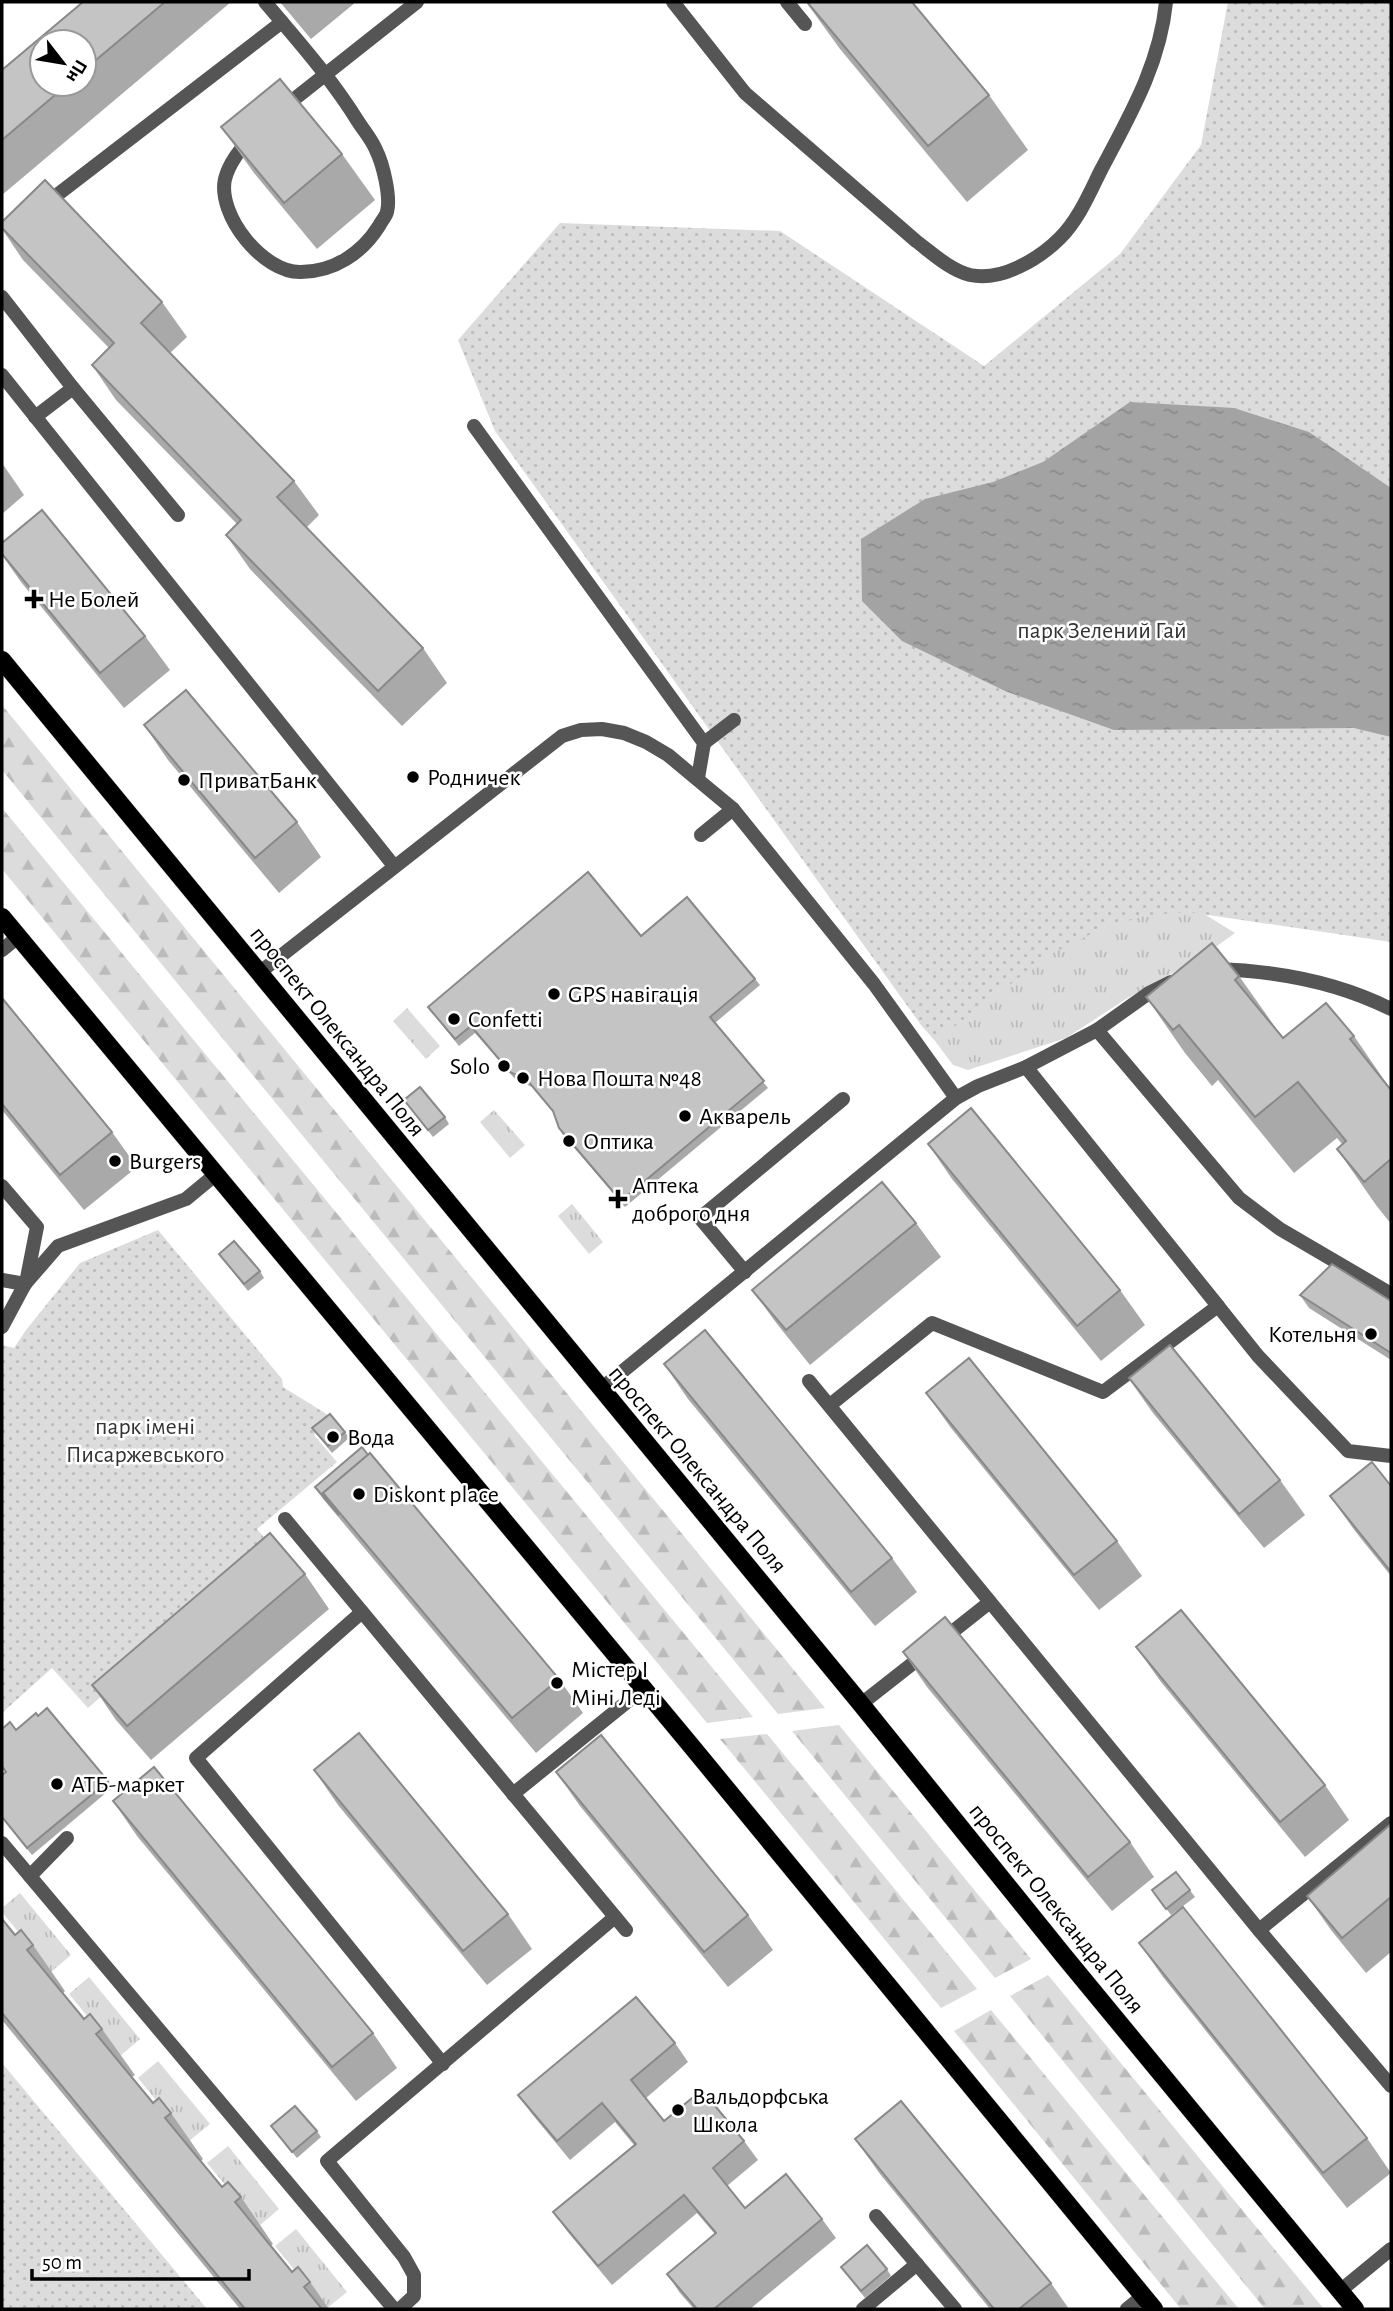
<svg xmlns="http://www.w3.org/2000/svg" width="1393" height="2311" viewBox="0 0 1393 2311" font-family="'Alegreya Sans',sans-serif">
	<defs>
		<pattern id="grass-tufts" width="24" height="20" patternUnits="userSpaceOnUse" patternTransform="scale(1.75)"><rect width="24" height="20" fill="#dcdcdc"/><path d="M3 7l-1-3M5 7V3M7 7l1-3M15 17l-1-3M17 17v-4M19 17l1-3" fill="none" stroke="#bbb"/></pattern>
		<pattern id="forest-firs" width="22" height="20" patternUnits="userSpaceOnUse" patternTransform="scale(1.75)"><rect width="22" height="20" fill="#dcdcdc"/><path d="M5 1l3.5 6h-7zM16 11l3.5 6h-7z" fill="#bbb"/></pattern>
		<pattern id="park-dots" width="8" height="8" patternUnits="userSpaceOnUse" patternTransform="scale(1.75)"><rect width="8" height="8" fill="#dcdcdc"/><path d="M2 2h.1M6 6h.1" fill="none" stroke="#bbb" stroke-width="1.8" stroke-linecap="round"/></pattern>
		<pattern id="water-ripples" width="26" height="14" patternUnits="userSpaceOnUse" patternTransform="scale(1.75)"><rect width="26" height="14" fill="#a3a3a3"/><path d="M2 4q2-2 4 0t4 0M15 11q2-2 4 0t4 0" fill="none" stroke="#8b8b8b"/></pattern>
	</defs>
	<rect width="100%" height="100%" fill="#fff"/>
	<g fill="url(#grass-tufts)">
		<polygon points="1155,910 1201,912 1235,933 1206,954 1126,999 1066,1038 968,1070 953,1065 935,1041 1011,972 1082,932"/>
		<polygon points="407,1008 440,1046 426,1059 393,1021"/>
		<polygon points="494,1110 525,1145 510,1158 480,1122"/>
		<polygon points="572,1204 603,1242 589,1254 558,1216"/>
		<polygon points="20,1893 71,1955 51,1972 2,1912 2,1908"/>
		<polygon points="89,1977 140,2039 120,2056 69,1994"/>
		<polygon points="158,2061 210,2124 189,2141 138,2078"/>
		<polygon points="228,2146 279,2209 259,2226 207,2163"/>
		<polygon points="296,2229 347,2292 326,2309 275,2246"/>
	</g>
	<g fill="url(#forest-firs)">
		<polygon points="2,705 825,1708 778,1714 2,770"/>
		<polygon points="2,808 753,1717 707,1723 2,869"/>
		<polygon points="839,1725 1031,1959 995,1978 792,1731"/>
		<polygon points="767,1734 977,1989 941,2008 720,1739"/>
		<polygon points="1048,1975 1324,2309 1265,2309 1010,1996"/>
		<polygon points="991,2010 1239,2309 1181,2309 954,2031"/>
	</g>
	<g fill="url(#park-dots)">
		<polygon points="1228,2 1391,2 1391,942 1188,912 1149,915 1103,928 1049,955 935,1041 921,1025 495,431 458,340 560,223 780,231 984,366 1120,254 1201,145"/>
		<polygon points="158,1230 282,1379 283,1387 328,1415 314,1435 337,1462 257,1529 272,1547 88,1708 52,1668 2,1713 2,1345 14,1348 26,1330 80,1263"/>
		<polygon points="2,2063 207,2309 2,2309"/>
	</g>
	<polygon fill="url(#water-ripples)" points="1130,402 1234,408 1309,432 1391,488 1391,737 1354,728 1114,730 1005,691 902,641 862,601 861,539 925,499 993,482 1043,462"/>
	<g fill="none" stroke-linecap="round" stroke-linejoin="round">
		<g stroke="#dbdbdb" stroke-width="19">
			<g id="primary">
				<polyline points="2,660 861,1704 1064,1956 1355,2309"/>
				<polyline points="2,917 693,1748 1154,2309"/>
			</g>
		</g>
		<g stroke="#555" stroke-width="14">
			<path d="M673,2L745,93L916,241C932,253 950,270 970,275C1001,282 1039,259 1060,238C1079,219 1090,192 1101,170C1130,115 1160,64 1166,2"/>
			<polyline points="787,2 805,24"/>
			<polyline points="283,108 417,2"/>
			<path d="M250,138C240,150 229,163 225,179C217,215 263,273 301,272C334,272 362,253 379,226C381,222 386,216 387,212C391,197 383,164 376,150C372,140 365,132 359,123C332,79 298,41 265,2"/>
			<polyline points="44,205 282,22"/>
			<polyline points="2,297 73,388 35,417"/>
			<polyline points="2,375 394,866"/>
			<polyline points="73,388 178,515"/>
			<polyline points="474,426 704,743 698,778"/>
			<polyline points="704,743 734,720"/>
			<polyline points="701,835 733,809"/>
			<polyline points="2,950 18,937"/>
			<path d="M1217,969C1277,971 1337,982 1391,1009"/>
			<polyline points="259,973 562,736 581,730 602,729 624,733 646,742 668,755 733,809 874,984 956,1098"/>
			<polyline points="1097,1030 1149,993 1171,982"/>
			<polyline points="2,1186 37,1227 26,1283"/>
			<polyline points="745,1272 700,1218 843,1099"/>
			<polyline points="2,1280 25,1284"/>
			<polyline points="1218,1306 1258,1356 1348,1451 1391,1456"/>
			<polyline points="2,1327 25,1284 58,1246 186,1199 215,1175"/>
			<polyline points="809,1381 1259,1930 1391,2086"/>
			<polyline points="601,1389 956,1098 978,1086 1026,1067 1097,1030 1239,1198 1280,1229 1391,1294"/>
			<polyline points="830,1405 932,1323 1103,1392 1218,1306 1026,1067"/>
			<polyline points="285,1519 626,1930"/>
			<polyline points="362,1612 196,1758 443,2064"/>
			<polyline points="942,1640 990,1602"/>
			<polyline points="861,1704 926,1653"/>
			<polyline points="513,1794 643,1689"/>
			<polyline points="2,1843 394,2309"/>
			<polyline points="30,1876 67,1838"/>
			<polyline points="1259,1930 1391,1823"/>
			<polyline points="876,2216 955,2309"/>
			<polyline points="1340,2291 1391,2249"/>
			<polyline points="400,2309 414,2296 414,2275 404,2257 327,2161 615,1917"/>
			<polyline points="863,2309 917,2264"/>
			<polyline points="1127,2309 1143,2296"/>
		</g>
		<use href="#primary" stroke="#000" stroke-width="18"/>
	</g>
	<g fill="#a9a9a9" fill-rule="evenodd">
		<path d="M83,2H231L2,195V70ZM84,42V84H42Z"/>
		<polygon points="280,2 356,2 311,39"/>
		<polygon points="806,2 912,2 989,95 1028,150 967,202 840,49"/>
		<polygon points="221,127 342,154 375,200 317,249 254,173"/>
		<polygon points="2,222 162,302 187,337 170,353 294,481 319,515 306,528 423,648 447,683 402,726 250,569 226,535 237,524 116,400 92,365 109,348 23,260 2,229"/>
		<polygon points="2,463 24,495 2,514"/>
		<polygon points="2,543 145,636 170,670 124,708 21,582 2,555"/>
		<polygon points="144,725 297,822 321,857 279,893 168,760"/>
		<polygon points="641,936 755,979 760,985 715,1023 768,1088 625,1207 563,1135 559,1128 554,1113 532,1087 515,1079 475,1033 459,1046 428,1007"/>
		<polygon points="1239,976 1283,1038 1354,1036 1391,1090 1391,1224 1376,1205 1337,1149 1342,1144 1337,1138 1294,1173 1218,1080 1212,1086 1185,1053 1146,997"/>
		<polygon points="2,998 112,1132 137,1167 84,1210 2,1110"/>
		<polygon points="404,1100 445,1117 449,1124 433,1137"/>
		<polygon points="928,1144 1120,1290 1145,1325 1101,1361 952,1179"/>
		<polygon points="916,1223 941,1257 810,1365 777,1324 752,1290"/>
		<polygon points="219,1254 260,1271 264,1278 248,1291"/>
		<polygon points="1300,1295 1391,1301 1391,1360 1309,1308"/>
		<polygon points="664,1364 892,1558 917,1592 875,1626 688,1399"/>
		<polygon points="1129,1379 1280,1480 1305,1515 1264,1548 1153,1413"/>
		<polygon points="926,1393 1117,1541 1142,1576 1099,1610 951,1428"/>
		<polygon points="312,1428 345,1432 349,1438 332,1453"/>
		<polygon points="1391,1486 1391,1576 1355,1531 1330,1496"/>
		<polygon points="315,1487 559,1679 583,1713 536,1753 324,1500"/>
		<polygon points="305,1574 329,1609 151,1760 116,1720 92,1685"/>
		<polygon points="1136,1647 1325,1785 1349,1820 1305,1857 1161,1682"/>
		<polygon points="903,1652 1130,1842 1154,1877 1112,1911 927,1687"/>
		<polygon points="2,1729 16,1730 108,1781 113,1787 32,1855 2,1818 2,1775 6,1772 2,1767"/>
		<polygon points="314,1770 508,1914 532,1949 487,1985 338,1805"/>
		<polygon points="556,1772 748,1915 773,1950 728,1987 580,1806"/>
		<polygon points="113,1801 373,2033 397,2068 356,2101 137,1836"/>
		<polygon points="1391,1824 1391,1952 1366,1973 1331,1930 1307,1896"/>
		<polygon points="1176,1872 1195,1897 1171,1915 1152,1890"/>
		<polygon points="2,1919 15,1935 33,1945 65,1991 63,1993 84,2019 102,2029 135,2075 132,2077 153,2103 171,2113 203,2159 201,2161 222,2187 241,2197 273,2244 270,2246 292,2272 310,2282 329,2309 240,2309 2,2020"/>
		<polygon points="1139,1943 1367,2138 1391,2173 1347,2208 1163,1977"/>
		<polygon points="675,2043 688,2062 646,2098 664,2121 744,2141 758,2160 727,2186 745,2208 822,2219 836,2238 750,2309 694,2309 680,2293 667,2274 715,2234 697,2213 612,2285 567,2231 553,2212 634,2145 615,2122 570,2160 532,2114 518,2095"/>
		<polygon points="271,2126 317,2131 321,2137 297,2158"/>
		<polygon points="855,2139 1051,2283 1069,2309 990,2309 880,2174"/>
		<polygon points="841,2267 887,2269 891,2276 865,2298"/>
	</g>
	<g fill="#c4c4c4" stroke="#898989" stroke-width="2">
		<polygon points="83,2 165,2 84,70 84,42 42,42 42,84 68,84 2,140 2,70"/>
		<polygon points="807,2 912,2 989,95 928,146"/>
		<polygon points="280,79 342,154 284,203 221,127"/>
		<polygon points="45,180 162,302 141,323 294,481 277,497 423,648 378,691 226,535 241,520 92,365 114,343 2,228 2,222"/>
		<polygon points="42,510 145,636 100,673 2,554 2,543"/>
		<polygon points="186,690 297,822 255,858 144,725"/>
		<polygon points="588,872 641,936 687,897 755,979 710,1017 764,1081 621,1201 559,1128 553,1111 528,1081 510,1072 471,1026 455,1039 428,1007"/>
		<polygon points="1212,943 1239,976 1235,980 1283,1038 1326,1003 1354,1036 1350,1039 1391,1090 1391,1159 1364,1182 1337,1149 1346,1141 1298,1082 1255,1117 1179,1025 1173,1030 1146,997"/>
		<polygon points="2,998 112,1132 60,1175 2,1104"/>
		<polygon points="420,1087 445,1117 428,1130 404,1100"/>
		<polygon points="971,1108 1120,1290 1077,1326 928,1144"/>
		<polygon points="882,1182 916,1223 786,1330 752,1290"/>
		<polygon points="234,1241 260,1271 244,1284 219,1254"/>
		<polygon points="1332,1264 1391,1301 1391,1353 1300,1295"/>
		<polygon points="705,1330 892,1558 851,1592 664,1364"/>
		<polygon points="1170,1345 1280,1480 1239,1514 1129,1378"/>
		<polygon points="969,1358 1117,1541 1074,1575 926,1393"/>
		<polygon points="330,1414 345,1432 328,1446 312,1428"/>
		<polygon points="362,1447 368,1455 323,1493 339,1515 315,1487"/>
		<polygon points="370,1453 559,1679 512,1718 323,1493"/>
		<polygon points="1372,1462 1391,1486 1391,1572 1330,1496"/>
		<polygon points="270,1533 305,1574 127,1726 92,1685"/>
		<polygon points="1181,1610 1325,1785 1280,1822 1136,1647"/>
		<polygon points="945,1617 1130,1842 1088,1877 903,1652"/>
		<polygon points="47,1708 108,1781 27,1848 2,1817 2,1775 6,1772 2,1766 2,1729 10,1722 16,1730 36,1713 38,1716"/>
		<polygon points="359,1733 508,1914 463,1951 314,1770"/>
		<polygon points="601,1735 748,1915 704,1952 556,1772"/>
		<polygon points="154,1767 373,2033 332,2067 113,1801"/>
		<polygon points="1391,1824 1391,1897 1342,1938 1307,1896"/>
		<polygon points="1176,1872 1190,1890 1166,1909 1152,1890"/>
		<polygon points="1183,1907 1367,2138 1323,2173 1139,1943"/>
		<polygon points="2,1919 15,1935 21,1930 33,1945 27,1950 84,2019 90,2014 102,2029 96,2034 153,2103 159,2098 171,2113 165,2118 222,2187 228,2182 241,2197 235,2202 292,2272 298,2267 310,2282 304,2287 322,2309 245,2309 2,2013"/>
		<polygon points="636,1997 675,2043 631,2080 664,2121 702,2090 744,2141 713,2168 745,2208 786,2174 822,2219 714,2309 697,2309 667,2274 716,2233 684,2195 598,2266 553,2212 636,2144 602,2103 557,2141 518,2095"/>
		<polygon points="901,2101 1051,2283 1019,2309 994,2309 855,2139"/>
		<polygon points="295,2106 317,2131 292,2152 271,2126"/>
		<polygon points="867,2245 887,2269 861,2291 841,2267"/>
	</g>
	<g fill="#000" stroke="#fff" stroke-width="2.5">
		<path d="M30.5 588.5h7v7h7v7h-7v7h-7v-7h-7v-7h7z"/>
		<circle cx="413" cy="777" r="7"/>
		<circle cx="184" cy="780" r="7"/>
		<circle cx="554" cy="994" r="7"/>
		<circle cx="454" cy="1019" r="7"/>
		<circle cx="504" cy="1066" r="7"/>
		<circle cx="523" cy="1078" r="7"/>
		<circle cx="685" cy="1116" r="7"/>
		<circle cx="569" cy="1141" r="7"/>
		<circle cx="115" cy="1161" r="7"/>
		<path d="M614.5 1188.5h7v7h7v7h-7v7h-7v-7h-7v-7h7z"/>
		<circle cx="1371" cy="1334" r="7"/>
		<circle cx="333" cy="1437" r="7"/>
		<circle cx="359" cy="1494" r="7"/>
		<circle cx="557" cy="1683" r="7"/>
		<circle cx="57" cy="1784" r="7"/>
		<circle cx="678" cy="2110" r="7"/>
	</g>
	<g text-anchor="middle" stroke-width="5" stroke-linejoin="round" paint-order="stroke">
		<g font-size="24" fill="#000" stroke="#fff" text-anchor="start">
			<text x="48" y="607">Не Болей</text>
			<text x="427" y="785">Родничек</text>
			<text x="198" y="788">ПриватБанк</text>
			<text x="568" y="1002">GPS навігація</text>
			<text x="468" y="1027">Confetti</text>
			<text x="490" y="1074" text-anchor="end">Solo</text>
			<text x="537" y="1086">Нова Пошта №48</text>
			<text x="699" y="1124">Акварель</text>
			<text x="583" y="1149">Оптика</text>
			<text x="129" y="1169">Burgers</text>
			<text x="632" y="1193">Аптека<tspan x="632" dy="28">доброго дня</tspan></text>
			<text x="1357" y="1342" text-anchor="end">Котельня</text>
			<text x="347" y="1445">Вода</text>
			<text x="373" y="1502">Diskont place</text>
			<text x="571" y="1677">Містер І<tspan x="571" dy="28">Міні Леді</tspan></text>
			<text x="71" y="1792">АТБ-маркет</text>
			<text x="692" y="2104">Вальдорфська<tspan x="692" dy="28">Школа</tspan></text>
		</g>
		<g font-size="24" fill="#333" stroke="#fff">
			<text x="1102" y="638">парк Зелений Гай</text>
			<text x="145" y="1434">парк імені<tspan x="145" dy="28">Писаржевського</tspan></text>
		</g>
		<g font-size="24" fill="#000" stroke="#fff">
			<text transform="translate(338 1031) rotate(51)" y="8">проспект Олександра Поля</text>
			<text transform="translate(698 1469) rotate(50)" y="8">проспект Олександра Поля</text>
			<text transform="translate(1057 1908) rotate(51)" y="8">проспект Олександра Поля</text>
		</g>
	</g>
	<rect width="1393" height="2311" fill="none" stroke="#000000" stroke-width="7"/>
	<g transform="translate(63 63) rotate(121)"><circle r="33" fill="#ffffff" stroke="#999999" stroke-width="2"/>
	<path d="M0-5L12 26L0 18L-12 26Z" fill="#000000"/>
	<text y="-10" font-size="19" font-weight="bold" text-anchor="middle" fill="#000000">Пн</text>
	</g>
	<path d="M32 2269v10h217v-10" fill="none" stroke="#000000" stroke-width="3.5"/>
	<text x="42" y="2269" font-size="21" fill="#000000" stroke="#ffffff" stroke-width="5" paint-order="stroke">50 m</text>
</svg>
